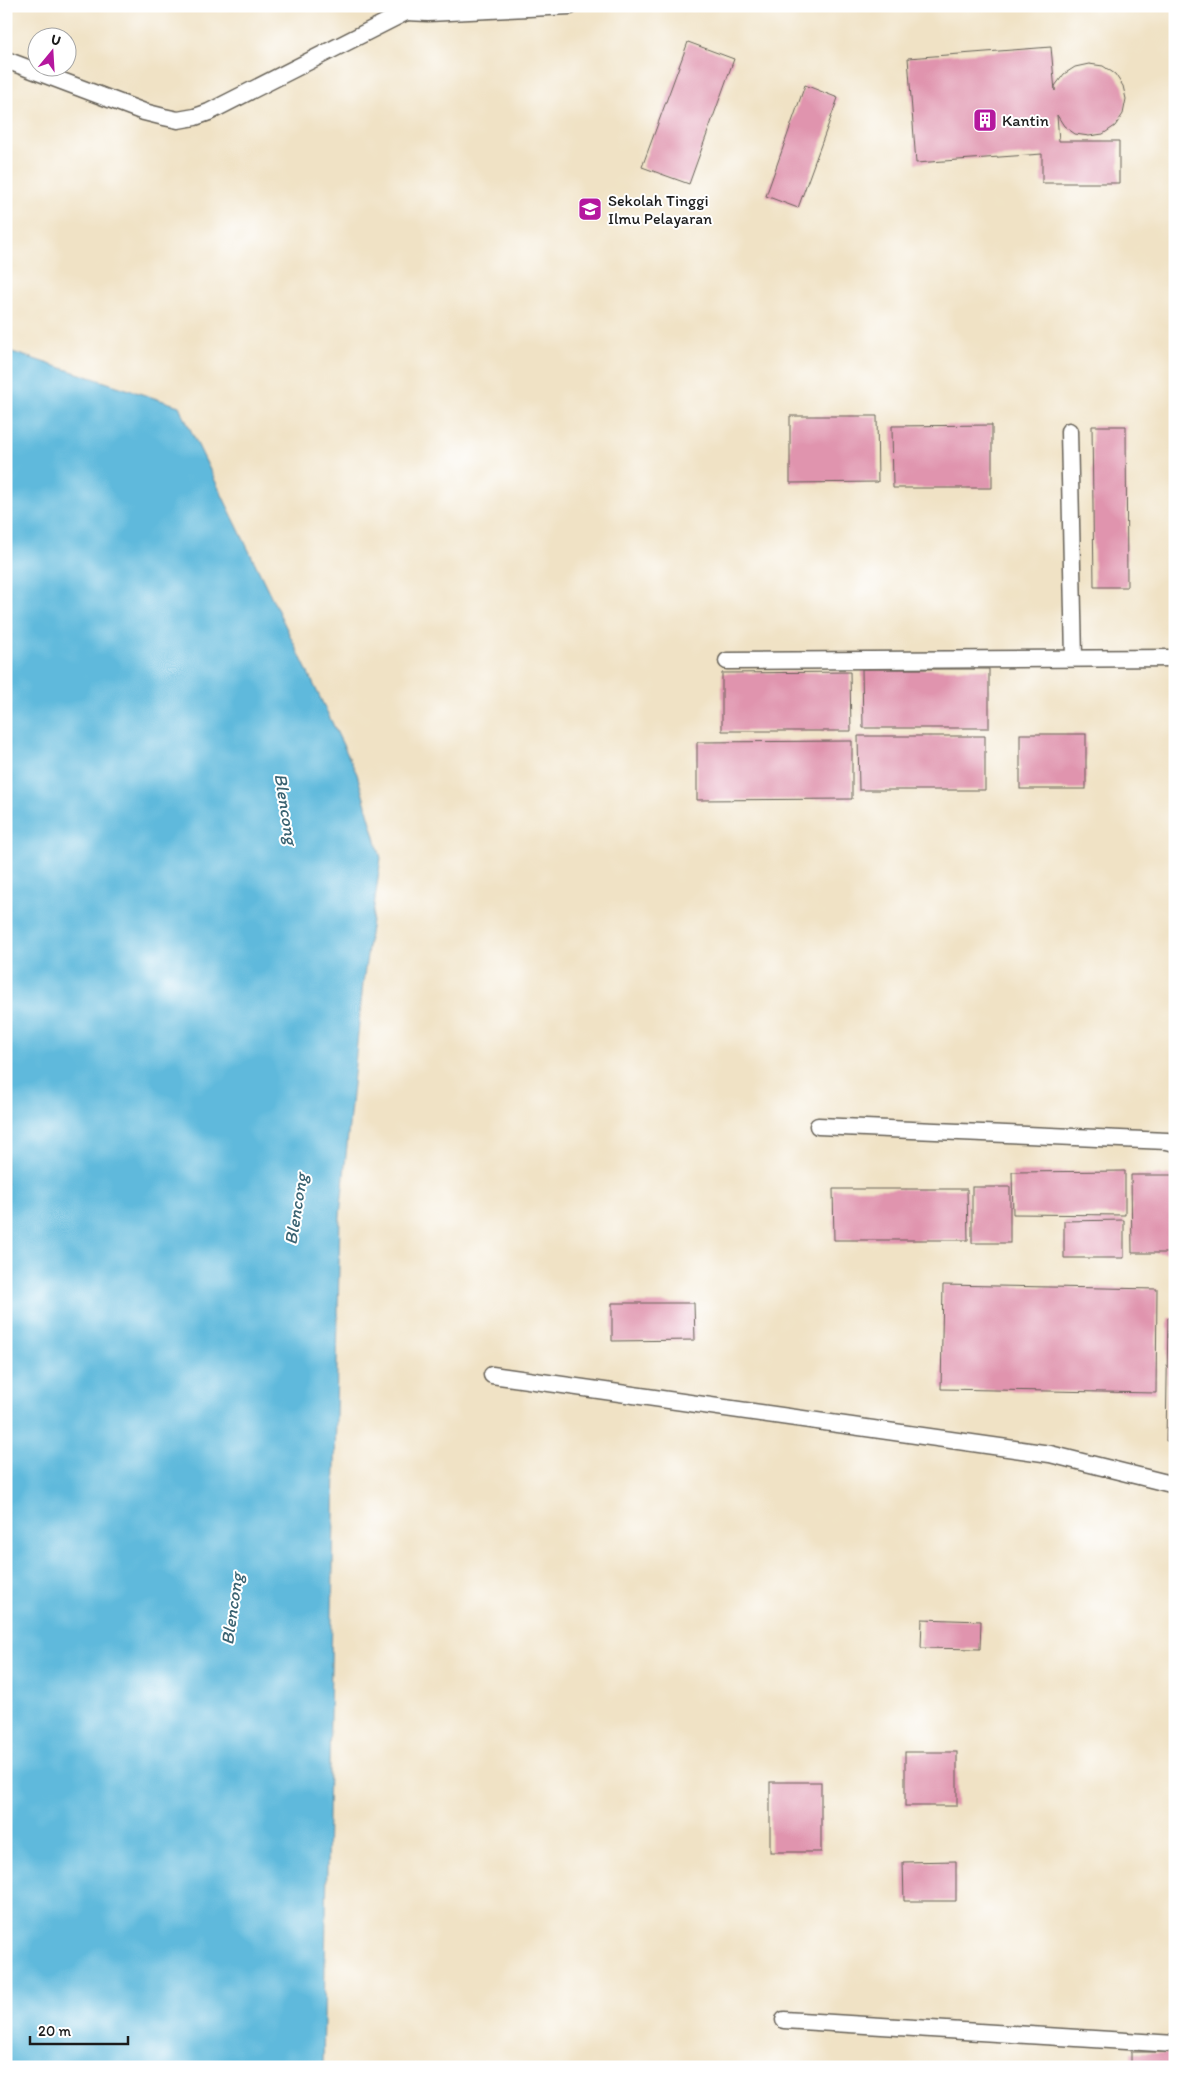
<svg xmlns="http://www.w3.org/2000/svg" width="1181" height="2073" viewBox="0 0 1181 2073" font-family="Itim,sans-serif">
	<rect width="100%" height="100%" fill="#fff"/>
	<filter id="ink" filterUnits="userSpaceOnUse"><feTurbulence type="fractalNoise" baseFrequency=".02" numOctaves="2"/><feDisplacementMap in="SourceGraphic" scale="10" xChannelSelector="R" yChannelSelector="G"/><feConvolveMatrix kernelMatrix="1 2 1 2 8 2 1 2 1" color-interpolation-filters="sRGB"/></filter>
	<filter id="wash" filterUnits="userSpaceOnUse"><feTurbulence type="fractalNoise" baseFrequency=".0096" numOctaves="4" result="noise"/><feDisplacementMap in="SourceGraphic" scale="20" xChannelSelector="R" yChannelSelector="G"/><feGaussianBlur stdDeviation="1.12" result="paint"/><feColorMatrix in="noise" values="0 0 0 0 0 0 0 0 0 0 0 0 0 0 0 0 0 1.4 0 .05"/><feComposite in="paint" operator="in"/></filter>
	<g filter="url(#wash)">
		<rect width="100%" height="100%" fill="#f0e2c5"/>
		<polygon fill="#5fb9dc" stroke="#3e6a7c" points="6,350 179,406 357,774 381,858 363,983 340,1216 323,2067 6,2067"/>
		<g id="blocks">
			<g fill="#e094ae">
				<polygon points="688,42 734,59 689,184 642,167"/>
				<polygon points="1051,47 1055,91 1055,86 1064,74 1075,67 1089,64 1103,66 1115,74 1123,86 1126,99 1123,114 1115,126 1103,134 1089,136 1075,134 1064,126 1057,115 1059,141 1119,141 1119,183 1042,183 1042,154 916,163 908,58"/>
				<polygon points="805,85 838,98 798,208 766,196"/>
				<polygon points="790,416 877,416 878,482 790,483"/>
				<polygon points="992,425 992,488 893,488 892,426"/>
				<polygon points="1092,426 1126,426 1127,587 1094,587"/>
				<polygon points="862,669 989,669 989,728 863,728"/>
				<polygon points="850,672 851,731 722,731 722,673"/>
				<rect x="1020" y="734" width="66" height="55"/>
				<polygon points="858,736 985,736 985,790 859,790"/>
				<polygon points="852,741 852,799 697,800 697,742"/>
				<polygon points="1125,1171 1125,1215 1013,1214 1012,1172"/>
				<polygon points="1131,1175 1175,1175 1175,1253 1132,1253"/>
				<rect x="972" y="1187" width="38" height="56"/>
				<polygon points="833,1189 967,1189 968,1240 834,1240"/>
				<polygon points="1124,1220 1124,1258 1064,1258 1064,1221"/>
				<polygon points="943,1285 1157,1289 1156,1393 941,1389"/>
				<polygon points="612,1303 694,1303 695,1340 612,1341"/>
				<polygon points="1168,1318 1175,1318 1175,1441 1166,1441"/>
				<polygon points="922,1619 981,1621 980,1649 921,1648"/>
				<rect x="905" y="1752" width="52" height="54"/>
				<rect x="770" y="1782" width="51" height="70"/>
				<polygon points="956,1861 956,1901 904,1901 903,1862"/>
				<rect x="1131" y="2052" width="44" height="15"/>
			</g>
		</g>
	</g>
	<g filter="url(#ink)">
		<use href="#blocks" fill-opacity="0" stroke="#666157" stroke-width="1"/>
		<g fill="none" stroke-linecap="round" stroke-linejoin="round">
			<g stroke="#666157" stroke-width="19">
				<g id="service">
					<polyline points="398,8 406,12 428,13 570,6"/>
					<polyline points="6,60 144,112 164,117 178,120 195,117 209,112 406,12"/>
					<polyline points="1069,431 1074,658"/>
					<polyline points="727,661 1175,658"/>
					<polyline points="818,1126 1167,1141 1175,1143"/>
					<polyline points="492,1375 1050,1454 1175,1485"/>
					<polyline points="784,2020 1175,2044"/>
				</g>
			</g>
			<use href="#service" stroke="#fff" stroke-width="16"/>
		</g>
	</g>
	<defs>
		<g id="building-square" transform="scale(1.25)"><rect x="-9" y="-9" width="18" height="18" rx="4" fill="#b5179e" stroke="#fff"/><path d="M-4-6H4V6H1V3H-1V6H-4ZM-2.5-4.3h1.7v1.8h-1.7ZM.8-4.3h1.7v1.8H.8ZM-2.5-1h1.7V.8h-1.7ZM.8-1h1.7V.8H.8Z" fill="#fff"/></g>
		<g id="university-square" transform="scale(1.25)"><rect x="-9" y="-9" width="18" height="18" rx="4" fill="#b5179e" stroke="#fff"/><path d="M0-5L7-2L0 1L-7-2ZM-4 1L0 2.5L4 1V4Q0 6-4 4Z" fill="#fff"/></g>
	</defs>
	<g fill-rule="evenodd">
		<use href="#building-square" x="985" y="120"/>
		<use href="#university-square" x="590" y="209"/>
	</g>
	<g text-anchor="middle" stroke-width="4" stroke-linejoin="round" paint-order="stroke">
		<g font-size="16" fill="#1c1c1c" stroke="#fff" text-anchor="start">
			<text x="1002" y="126">Kantin</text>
			<text x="608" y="206">Sekolah Tinggi<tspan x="608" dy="18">Ilmu Pelayaran</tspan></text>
		</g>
		<g font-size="18" font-style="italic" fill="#3a6372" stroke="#fff">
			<text transform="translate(286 809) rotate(81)" y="6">Blencong</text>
			<text transform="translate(296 1209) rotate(-81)" y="6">Blencong</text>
			<text transform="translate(232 1609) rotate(-82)" y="6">Blencong</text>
		</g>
	</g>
	<rect width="1181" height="2073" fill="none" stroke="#fff" stroke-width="25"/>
	<g transform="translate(52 52) rotate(18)"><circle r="24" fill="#ffffff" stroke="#a4a4a4"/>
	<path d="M0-4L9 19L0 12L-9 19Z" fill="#b5179e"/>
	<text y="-8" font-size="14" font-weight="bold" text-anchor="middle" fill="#1c1c1c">U</text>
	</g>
	<path d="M30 2036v8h98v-8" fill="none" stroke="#1c1c1c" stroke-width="2.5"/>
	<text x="38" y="2036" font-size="15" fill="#1c1c1c" stroke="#ffffff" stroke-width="4" paint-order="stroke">20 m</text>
</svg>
